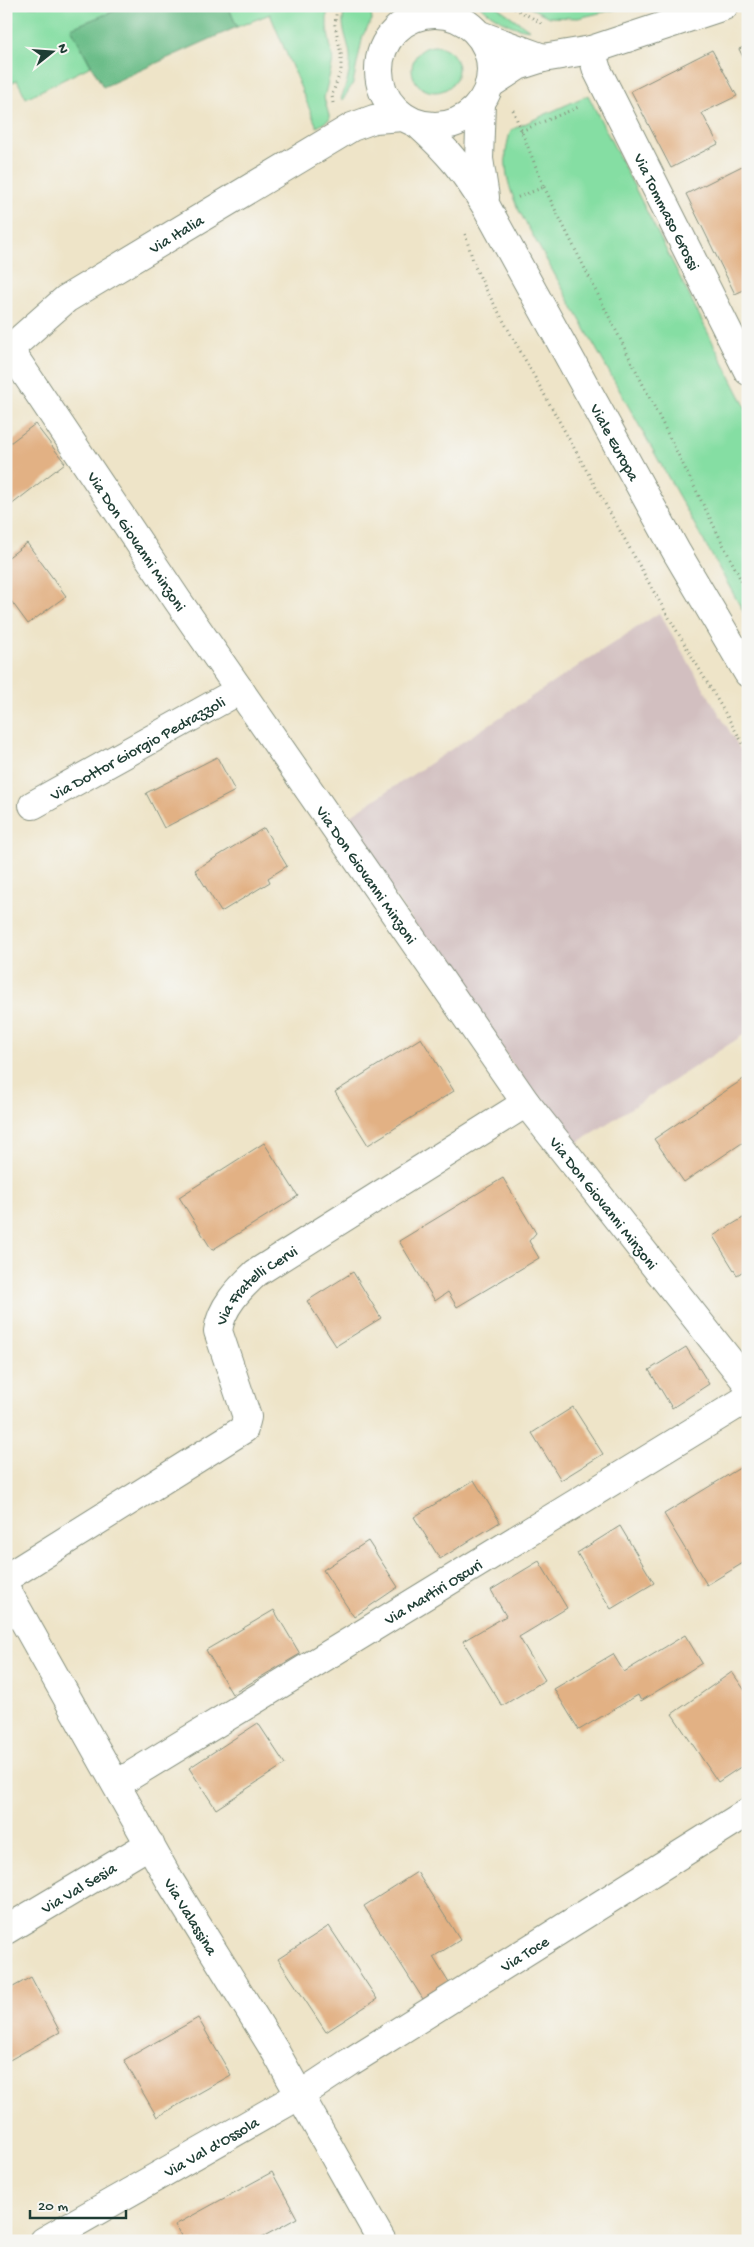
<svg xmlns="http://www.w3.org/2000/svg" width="754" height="2247" viewBox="0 0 754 2247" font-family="'Gochi Hand',sans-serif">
	<rect width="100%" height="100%" fill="#f6f6f2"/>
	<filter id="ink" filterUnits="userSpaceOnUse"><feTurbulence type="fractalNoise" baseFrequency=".02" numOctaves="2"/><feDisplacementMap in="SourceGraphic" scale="10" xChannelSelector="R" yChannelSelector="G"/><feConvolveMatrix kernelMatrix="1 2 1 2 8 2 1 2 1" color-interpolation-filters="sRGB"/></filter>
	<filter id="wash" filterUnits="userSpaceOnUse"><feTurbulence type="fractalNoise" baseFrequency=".0096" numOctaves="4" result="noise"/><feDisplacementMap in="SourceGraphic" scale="20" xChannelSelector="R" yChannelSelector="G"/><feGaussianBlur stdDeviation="1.12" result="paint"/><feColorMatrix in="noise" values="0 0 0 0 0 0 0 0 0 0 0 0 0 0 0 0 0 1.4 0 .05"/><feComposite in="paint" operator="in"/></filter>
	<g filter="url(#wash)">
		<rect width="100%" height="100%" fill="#eee4c8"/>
		<polygon fill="#d2bfc0" points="659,613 748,762 748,1032 571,1147 342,821"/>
		<g fill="#85dea3" stroke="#528e6c">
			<polygon points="6,6 127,6 71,28 91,66 26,98 17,80 6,85"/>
			<polygon points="228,6 327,6 327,27 333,61 324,98 330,119 317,127 270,14 237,27"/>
			<path d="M348,6H370L372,20L363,35L353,83L343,100L341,99C346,85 351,71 350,56C349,40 336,21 348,6Z"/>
			<path d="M480,6H496L530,30C510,28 495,18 480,6Z"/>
			<polygon points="527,6 630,6 578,18 549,17"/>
			<circle cx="435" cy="69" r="23"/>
			<path d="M588,95L748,412V620L518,209C506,181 501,160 511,130Z"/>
		</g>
		<polygon fill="#6cbd89" stroke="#467d5e" points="127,6 228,6 237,27 103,87 71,28"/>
		<g id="blocks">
			<g fill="#e2b184">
				<polygon points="748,45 748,67 739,49"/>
				<polygon points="712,50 737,96 702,113 718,144 671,168 631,91"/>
				<polygon points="746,164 748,288 735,294 686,194"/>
				<polygon points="35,424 65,463 6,509 6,446"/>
				<polygon points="27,543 66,596 28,624 6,594 6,559"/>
				<polygon points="217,757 235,791 164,828 146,793"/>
				<polygon points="264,828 287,866 268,878 270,882 221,912 195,870"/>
				<polygon points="421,1038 454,1091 368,1145 335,1092"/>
				<polygon points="748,1076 748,1139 684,1182 654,1139"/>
				<polygon points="264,1143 298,1196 212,1250 179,1197"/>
				<polygon points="503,1178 536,1233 529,1241 539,1258 457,1307 448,1292 435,1301 399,1241"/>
				<polygon points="748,1215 748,1268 737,1275 713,1236"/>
				<polygon points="353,1272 381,1318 336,1346 307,1301"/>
				<polygon points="686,1347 709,1384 672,1408 649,1370"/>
				<polygon points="573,1407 603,1454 561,1480 532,1433"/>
				<polygon points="748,1463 748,1560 707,1585 664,1514"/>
				<polygon points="474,1480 500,1522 440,1559 414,1517"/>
				<polygon points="620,1526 654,1583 611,1609 577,1553"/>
				<polygon points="368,1541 398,1587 354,1617 323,1570"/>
				<polygon points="539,1561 567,1608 519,1637 545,1680 502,1706 463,1641 506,1616 491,1590"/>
				<polygon points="274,1610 300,1654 232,1694 206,1650"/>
				<polygon points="685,1635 702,1663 641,1701 638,1695 579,1730 554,1689 613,1654 624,1672"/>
				<polygon points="732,1672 748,1695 748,1762 718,1782 672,1714"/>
				<polygon points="258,1723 285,1764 216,1809 189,1768"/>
				<polygon points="417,1872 460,1940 433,1957 449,1983 423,1999 364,1906"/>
				<polygon points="329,1926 377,1999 326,2032 278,1959"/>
				<polygon points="31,1977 60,2032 6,2062 6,1991"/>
				<polygon points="198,2018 231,2075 157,2117 124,2060"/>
				<polygon points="272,2172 297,2218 255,2241 184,2241 175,2225"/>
			</g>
		</g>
	</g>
	<g filter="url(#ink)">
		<use href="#blocks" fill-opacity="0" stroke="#86907e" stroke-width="1"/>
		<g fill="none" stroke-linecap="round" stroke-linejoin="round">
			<g stroke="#86907e" stroke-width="30">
				<g id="minor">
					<circle cx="435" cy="70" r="56"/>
					<polyline points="480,35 543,58"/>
					<path id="s1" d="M591,50L597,70L748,371"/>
					<polyline points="489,85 518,66 543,58 591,50 724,6"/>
					<polyline points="481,102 479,159 485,197"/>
					<path id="s2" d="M418,124C449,152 465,172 487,208L677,553L748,673"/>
					<path id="s3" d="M9,349L178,601L526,1103L748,1384"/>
					<path id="s4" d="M6,352L66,299L352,127L374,119L404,117"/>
					<path id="s5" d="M33,805L240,690"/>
					<path id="s6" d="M6,1578L244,1429L247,1417L218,1331C221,1307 239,1289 256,1273L526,1103"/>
					<path id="s7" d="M6,1589L170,1881L275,2051L382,2241"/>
					<path id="s8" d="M117,1784L748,1398"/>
					<path id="s9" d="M6,1930L150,1844"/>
					<path id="s10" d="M44,2241L300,2095L350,2062L748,1812"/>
				</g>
			</g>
			<g stroke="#86907e" stroke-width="3" stroke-dasharray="1 4" stroke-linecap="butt">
				<polyline points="510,6 540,22 541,24"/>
				<polyline points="333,103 332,95 341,70 341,54 335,25 337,6"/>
				<polyline points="513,110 544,187 516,198"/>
				<polyline points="521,131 581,106"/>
				<polyline points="544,187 748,594"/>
				<polyline points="465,234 475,267 488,293 654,592 748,752"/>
			</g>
			<use href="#minor" stroke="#fff" stroke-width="28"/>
		</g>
	</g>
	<g text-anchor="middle" stroke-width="4.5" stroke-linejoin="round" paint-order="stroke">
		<g font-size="16" fill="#1f3d34" stroke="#f6f6f2">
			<text dy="6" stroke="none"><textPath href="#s1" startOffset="179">Via Tommaso Grossi</textPath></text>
			<text dy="6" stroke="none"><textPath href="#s4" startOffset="208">Via Italia</textPath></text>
			<text dy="6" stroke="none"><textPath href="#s2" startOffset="376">Viale Europa</textPath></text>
			<text dy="6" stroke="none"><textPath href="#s3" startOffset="231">Via Don Giovanni Minzoni</textPath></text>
			<text dy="6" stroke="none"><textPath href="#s5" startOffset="119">Via Dottor Giorgio Pedrazzoli</textPath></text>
			<text dy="6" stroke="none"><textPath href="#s3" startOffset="636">Via Don Giovanni Minzoni</textPath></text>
			<text dy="6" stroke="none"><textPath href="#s3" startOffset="1041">Via Don Giovanni Minzoni</textPath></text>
			<text dy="6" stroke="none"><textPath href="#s6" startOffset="446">Via Fratelli Cervi</textPath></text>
			<text dy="6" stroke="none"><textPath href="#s8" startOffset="370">Via Martiri Oscuri</textPath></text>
			<text dy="6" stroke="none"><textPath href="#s9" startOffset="84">Via Val Sesia</textPath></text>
			<text dy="6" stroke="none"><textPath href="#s7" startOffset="376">Via Valassina</textPath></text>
			<text dy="6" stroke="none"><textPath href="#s10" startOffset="560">Via Toce</textPath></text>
			<text dy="6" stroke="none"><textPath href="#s10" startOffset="192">Via Val d'Ossola</textPath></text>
		</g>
	</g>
	<rect width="754" height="2247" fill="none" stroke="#f6f6f2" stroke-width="25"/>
	<g transform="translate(52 52) rotate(73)" stroke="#f6f6f2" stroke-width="4" paint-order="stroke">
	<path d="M0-4L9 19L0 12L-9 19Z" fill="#1f3d34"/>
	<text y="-8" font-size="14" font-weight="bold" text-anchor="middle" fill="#1f3d34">N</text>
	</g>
	<path d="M30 2210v8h96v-8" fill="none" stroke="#1f3d34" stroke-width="2.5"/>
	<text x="38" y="2210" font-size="15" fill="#1f3d34" stroke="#f6f6f2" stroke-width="4" paint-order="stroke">20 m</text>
</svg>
